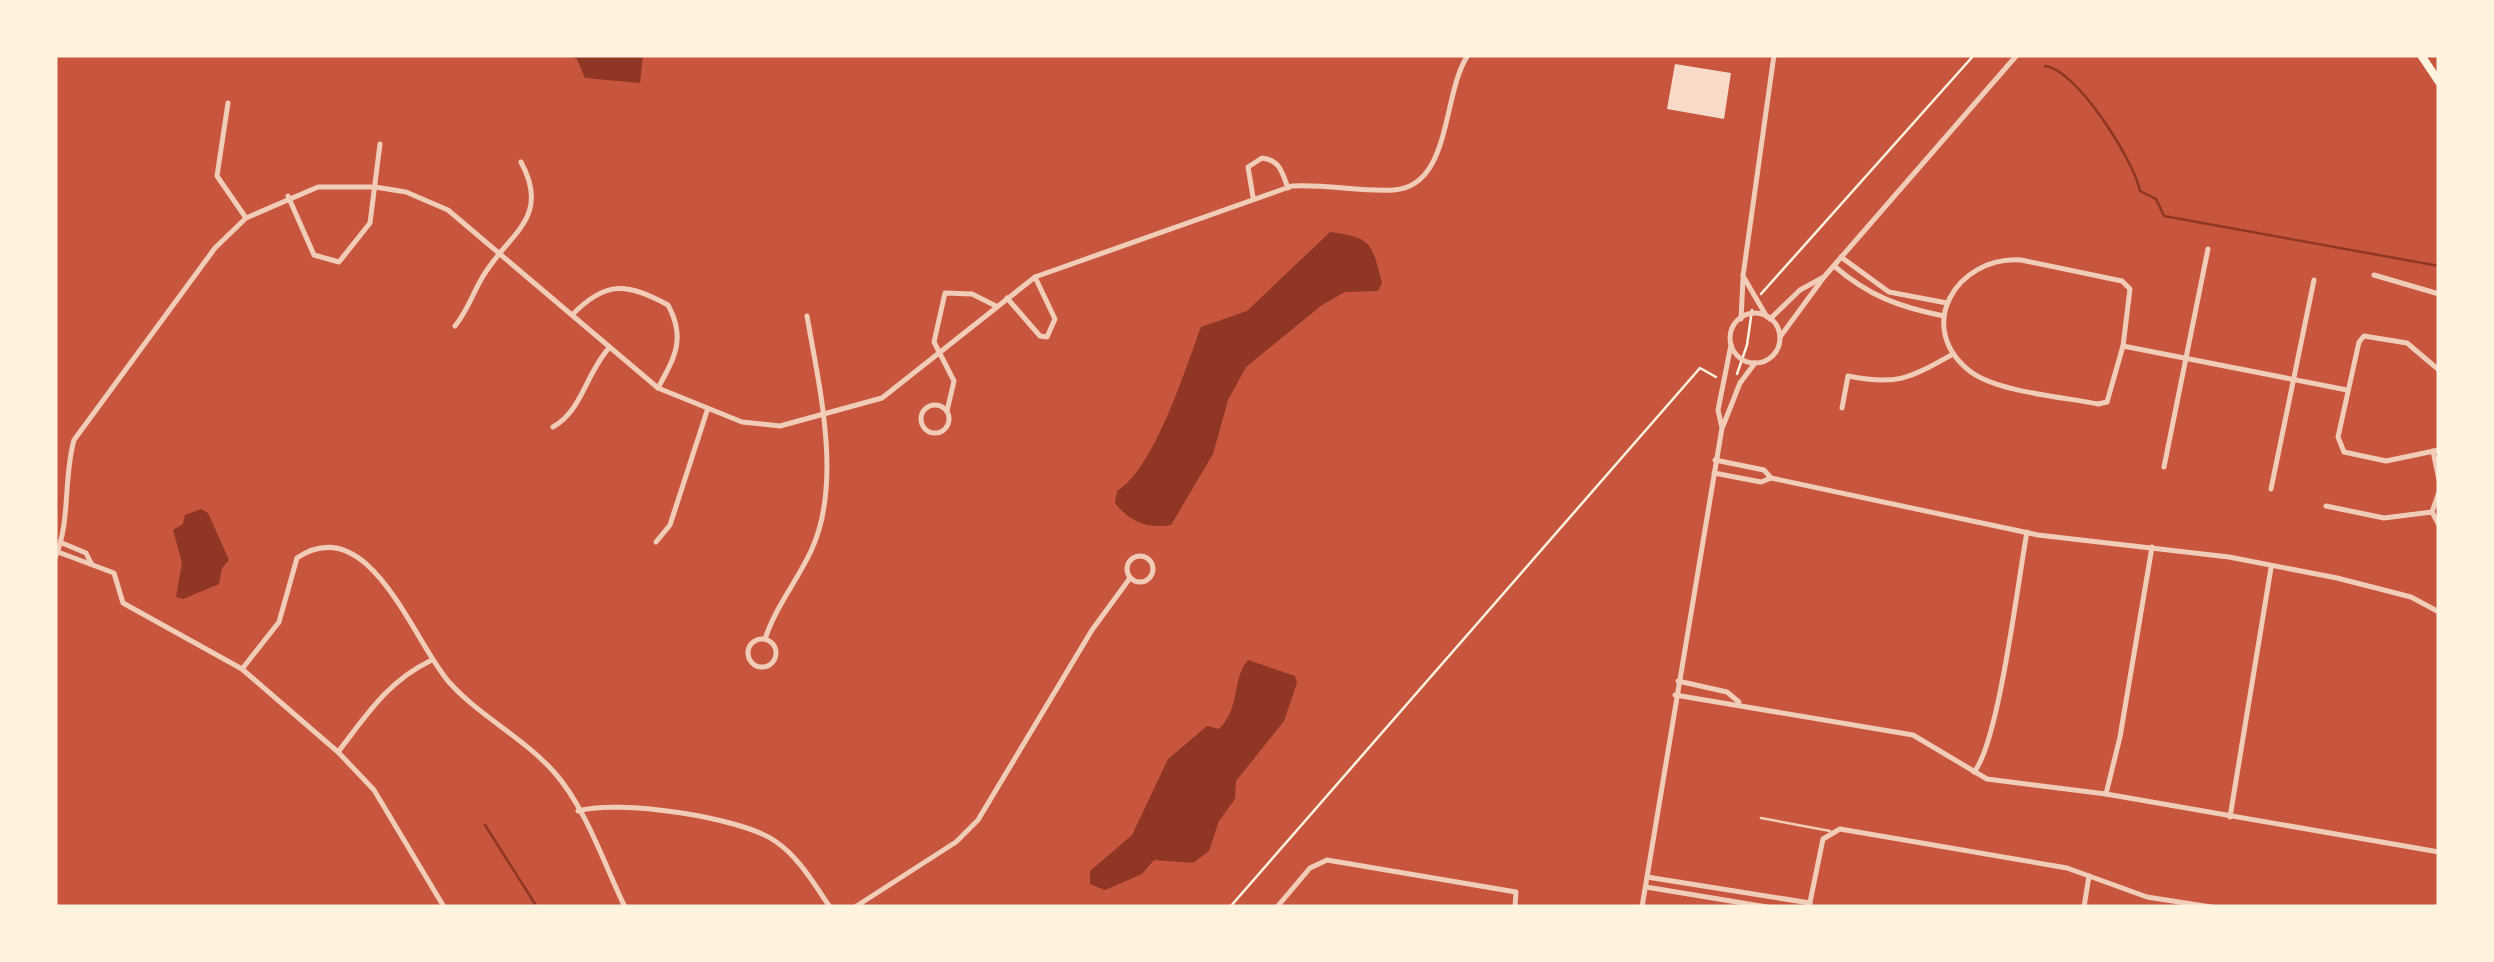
<svg xmlns="http://www.w3.org/2000/svg" width="2494" height="962" viewBox="0 0 2494 962" font-family="'Archivo Narrow',sans-serif">
	<rect width="100%" height="100%" fill="#c8553d"/>
	<g fill="#8f3625">
		<polygon points="568,55 643,55 640,83 585,78 577,59"/>
		<path d="M1330,232C1372,237 1372,244 1382,283L1378,291L1345,292L1322,305L1246,367L1228,400L1213,454L1171,525C1147,529 1130,522 1115,503L1117,491C1155,468 1185,369 1201,327L1247,311Z"/>
		<polygon points="201,509 208,513 229,560 222,568 219,584 183,599 176,597 182,563 173,530 183,524 185,515"/>
		<path d="M1248,660L1295,676L1297,683L1284,721L1236,781L1235,799L1219,821L1209,851L1193,863L1154,860L1142,874L1105,890L1090,884V871L1132,835L1168,759L1207,726L1219,729C1241,708 1231,680 1248,660Z"/>
	</g>
	<g fill="none" stroke-linecap="round" stroke-linejoin="round">
		<g stroke="#8f3625" stroke-width="2.5">
			<path d="M2045,66C2076,69 2134,160 2140,191L2156,199L2164,216L2439,266"/>
			<polyline points="485,825 537,907"/>
		</g>
	</g>
	<polygon fill="#f7dbc8" points="1675,64 1731,73 1724,119 1667,109"/>
	<g fill="none" stroke-linecap="round" stroke-linejoin="round">
		<g stroke="#fff3e0" stroke-width="2.5">
			<polyline points="1761,294 1974,55"/>
			<polyline points="1737,374 1747,345 1752,310"/>
			<polyline points="1230,907 1700,368 1716,377"/>
		</g>
		<polyline stroke="#f1ccb7" stroke-width="2.5" points="1761,818 1830,831"/>
		<g stroke="#f1ccb7" stroke-width="5">
			<polyline points="228,103 217,176 246,218"/>
			<polyline points="288,196 314,255 339,262 370,223 380,144"/>
			<path d="M1253,197L1248,167L1262,158C1280,160 1282,172 1288,188"/>
			<polyline points="1841,257 1889,292 1947,303"/>
			<path d="M2021,260L2122,281L2130,289L2123,346L2107,402L2098,404C2064,397 1998,392 1971,372C1913,328 1956,256 2021,260Z"/>
			<path d="M1834,266C1869,296 1899,307 1944,316"/>
			<polyline points="2374,275 2439,294"/>
			<polyline points="1743,276 1767,317"/>
			<polyline points="1007,298 1040,336 1047,337 1055,319 1035,277"/>
			<path d="M572,315C605,281 626,282 668,305C686,338 675,357 658,388"/>
			<polyline points="1741,319 1743,279"/>
			<path d="M455,326C468,310 472,295 482,278C507,234 552,219 521,162"/>
			<polyline points="2123,346 2347,390"/>
			<polyline points="2439,370 2407,343 2364,336 2359,342 2338,437 2344,452 2386,461 2439,450"/>
			<circle cx="935" cy="419" r="14"/>
			<path d="M1842,408L1848,376C1898,386 1910,378 1953,354"/>
			<polyline points="947,411 954,381 934,342 945,293 972,294 996,306"/>
			<path d="M553,427C582,411 586,373 609,348"/>
			<polyline points="2433,451 2439,480"/>
			<polyline points="1715,460 1764,470 1771,478"/>
			<polyline points="2164,467 2208,249"/>
			<polyline points="1714,473 1761,482 1771,478 2038,535 2229,557 2337,578 2411,597 2439,612"/>
			<polyline points="2271,489 2314,280"/>
			<polyline points="2439,492 2432,512 2439,525"/>
			<polyline points="2326,506 2384,518 2432,512"/>
			<polyline points="656,542 670,525 707,411"/>
			<polyline points="62,543 86,553 91,563"/>
			<polyline points="58,552 114,573 123,603 242,669 338,752 374,790 444,907"/>
			<circle cx="1140" cy="569" r="13"/>
			<path d="M55,558C71,521 63,479 74,440L215,248L246,218L318,187H375L406,192L448,210L658,388L742,422L780,426L882,398L1035,277L1292,186C1327,184 1360,192 1394,190C1452,186 1442,93 1468,55"/>
			<circle cx="762" cy="653" r="14"/>
			<path d="M765,639C776,606 797,581 811,551C843,483 819,386 807,316"/>
			<path d="M242,669L279,622L297,558C369,509 413,641 449,682C479,716 523,737 554,772C586,808 604,864 625,907"/>
			<polyline points="1678,681 1727,692 1739,702"/>
			<polyline points="1675,695 1913,735 1987,779 2106,794 2439,852"/>
			<path d="M338,752C366,716 388,681 430,661"/>
			<path d="M1974,772C1999,742 2018,580 2027,532"/>
			<polyline points="2106,794 2120,737 2152,547"/>
			<path d="M578,811C617,799 741,817 775,841C799,857 814,884 830,907"/>
			<polyline points="2230,817 2271,568"/>
			<polyline points="1647,877 1810,903"/>
			<polyline points="1646,887 1767,907"/>
			<polyline points="855,907 956,842 978,820 1092,630 1130,578"/>
			<polyline points="1277,907 1310,868 1327,860 1516,892 1515,907"/>
			<polyline points="1809,907 1823,839 1840,829 2067,868 2147,897 2211,907"/>
			<polyline points="2084,907 2089,876"/>
		</g>
		<g stroke="#f1ccb7" stroke-width="5">
			<polyline points="1743,276 1774,55"/>
			<circle cx="1755" cy="338" r="25"/>
			<polyline points="1770,319 1800,290 1822,278"/>
			<polyline points="1780,337 1824,277 2017,55"/>
			<polyline points="1723,426 1740,383 1755,363"/>
			<polyline points="1642,907 1722,428 1718,410 1731,345"/>
		</g>
		<polyline stroke="#fff3e0" stroke-width="8" points="2421,55 2439,82"/>
	</g>
	<rect width="2494" height="962" fill="none" stroke="#fff3e0" stroke-width="115"/>
</svg>
